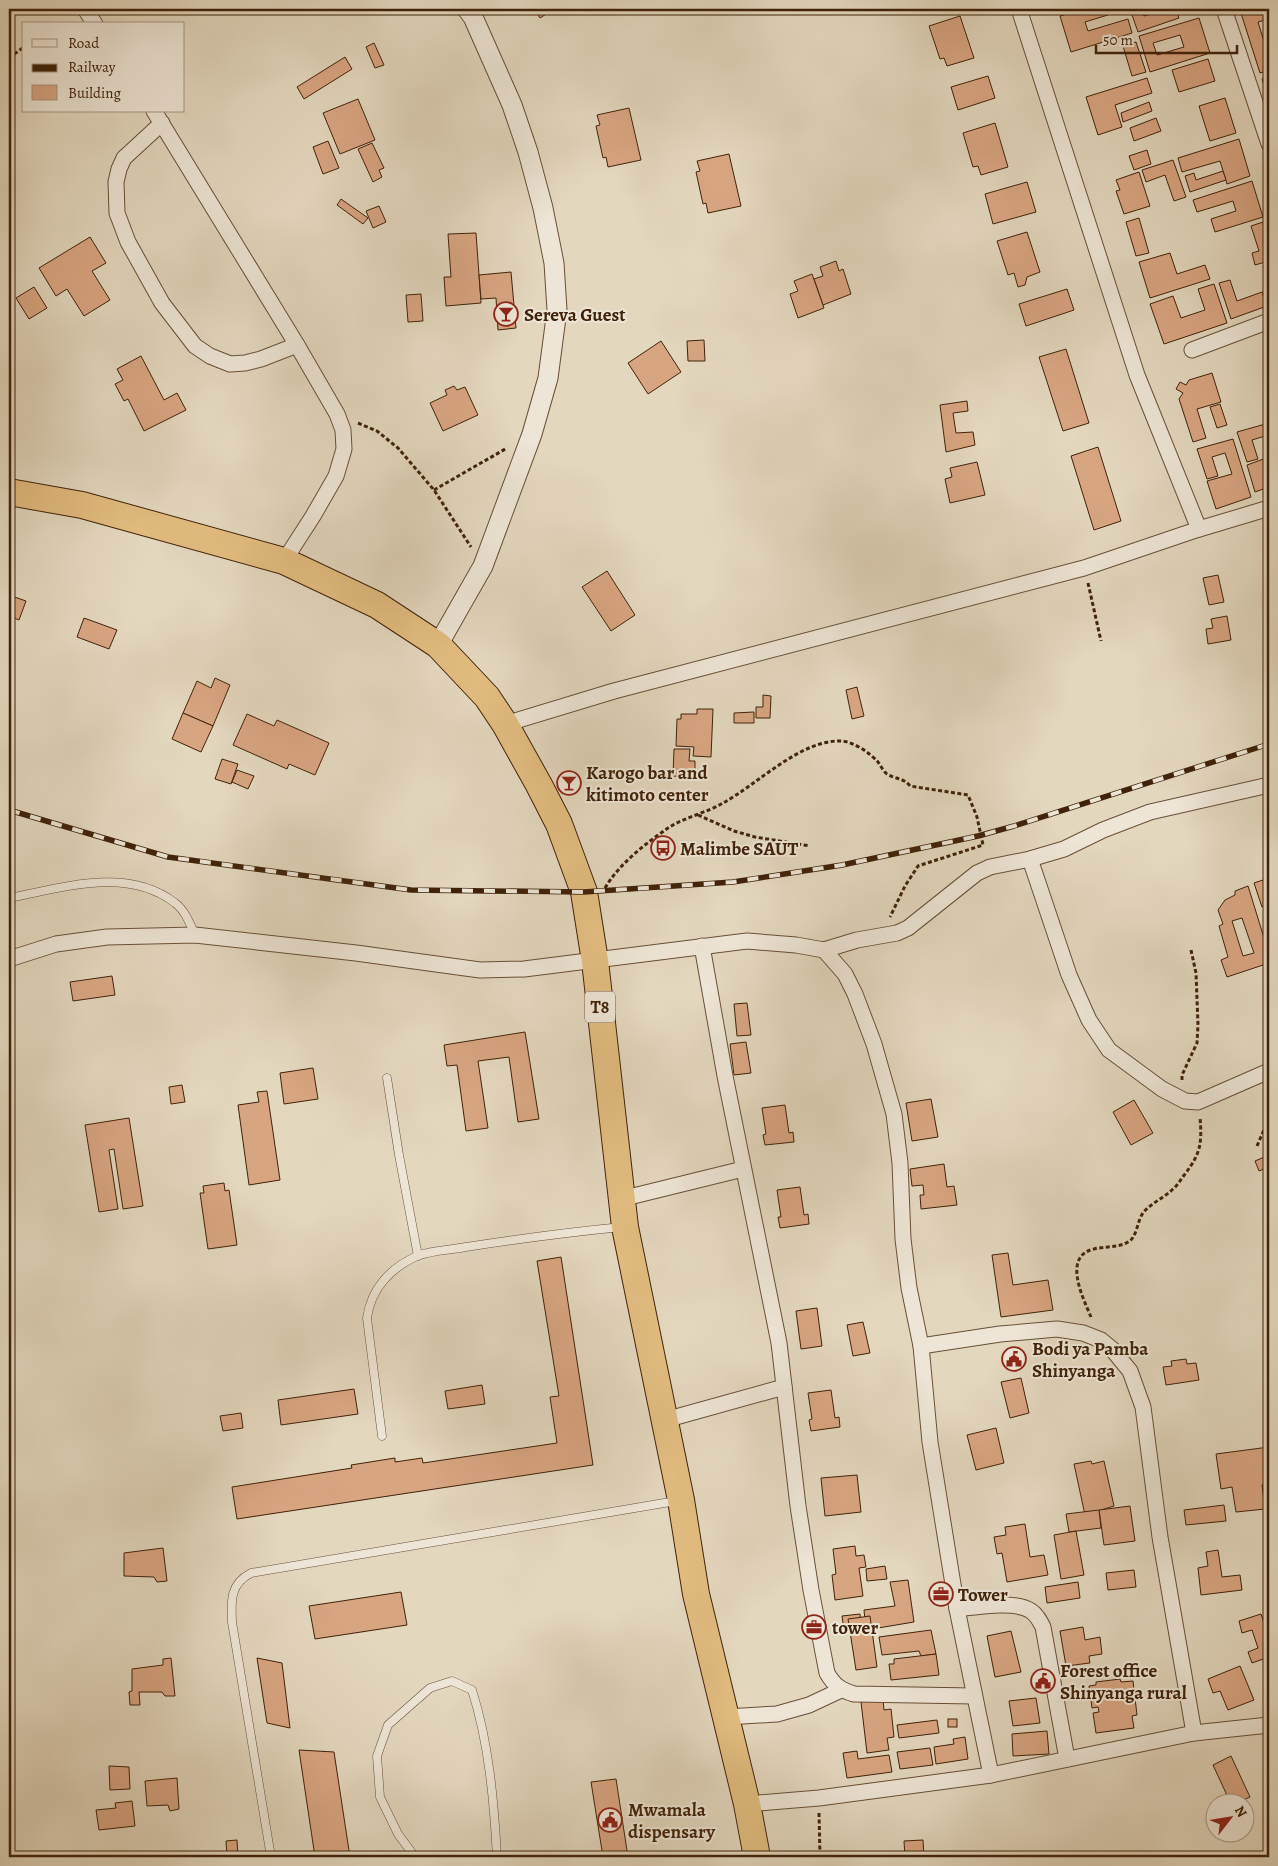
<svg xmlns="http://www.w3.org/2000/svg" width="1278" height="1866" viewBox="0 0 1278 1866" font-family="Alegreya,serif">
	<rect width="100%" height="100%" fill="#e3d7be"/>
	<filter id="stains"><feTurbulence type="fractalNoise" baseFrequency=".004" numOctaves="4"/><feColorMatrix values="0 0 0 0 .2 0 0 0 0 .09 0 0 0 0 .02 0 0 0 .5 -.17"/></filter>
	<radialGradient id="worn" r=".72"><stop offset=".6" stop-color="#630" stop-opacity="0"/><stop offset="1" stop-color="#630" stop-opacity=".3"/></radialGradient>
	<g fill="#d8a581" stroke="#402209" fill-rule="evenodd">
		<polygon points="534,9 554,9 540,18"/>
		<polygon points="1084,9 1124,9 1124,10 1085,22 1088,31 1128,19 1132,33 1071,52 1060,16"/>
		<polygon points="1141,9 1144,16 1167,9 1176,9 1179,18 1138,32 1131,12"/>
		<polygon points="1244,9 1269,9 1269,19 1258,22 1269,58 1269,70 1260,73 1240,10"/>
		<polygon points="960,16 974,58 947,66 944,58 940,59 929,26"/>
		<path d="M1199,18L1210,53L1150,72L1139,36ZM1180,35L1184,47L1157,55L1153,43Z"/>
		<polygon points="1136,42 1146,72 1132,76 1123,46"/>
		<polygon points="374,43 384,65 375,68 366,47"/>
		<polygon points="345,57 352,69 304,99 297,87"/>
		<polygon points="1208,59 1215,81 1179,92 1172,70"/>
		<polygon points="988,76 995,98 958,110 951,87"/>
		<polygon points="1269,77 1269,102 1262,79"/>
		<polygon points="1147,78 1152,93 1115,105 1122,127 1098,135 1086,97"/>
		<polygon points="1225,98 1236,133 1210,141 1199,106"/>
		<polygon points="358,99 375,140 340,154 323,113"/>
		<polygon points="1149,102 1152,111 1123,122 1121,113"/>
		<polygon points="629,108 641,160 608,167 606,157 603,158 596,126 600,125 597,115"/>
		<polygon points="1156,118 1161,131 1134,141 1130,128"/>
		<polygon points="995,123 1008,167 981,175 978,166 973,167 963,133"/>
		<polygon points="1239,139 1250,176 1227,184 1220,161 1182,172 1178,158"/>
		<polygon points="328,141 339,168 323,174 313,147"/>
		<polygon points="372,143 384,168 379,170 382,177 373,182 358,149"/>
		<polygon points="1147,150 1151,164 1134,170 1129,156"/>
		<polygon points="729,154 741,206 708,213 706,203 703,204 696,172 700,171 697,161"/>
		<polygon points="1173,160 1186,197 1174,201 1165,175 1146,182 1142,170"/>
		<polygon points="1223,171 1226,180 1190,192 1185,176 1194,173 1196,180"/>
		<polygon points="1139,172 1150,206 1124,214 1116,191 1120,190 1116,180"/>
		<polygon points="1252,181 1263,217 1215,232 1211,219 1236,211 1233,201 1197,212 1193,200"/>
		<polygon points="1027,182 1036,212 993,224 985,194"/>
		<polygon points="341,199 368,218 363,224 337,205"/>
		<polygon points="379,206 386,222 373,228 366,211"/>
		<polygon points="1139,218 1149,253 1136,256 1126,222"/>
		<polygon points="1266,221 1269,233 1269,261 1255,265 1252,253 1259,251 1251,226"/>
		<polygon points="1027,232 1040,272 1027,277 1025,285 1018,287 1014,273 1008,275 997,241"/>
		<polygon points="476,233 481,303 446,306 444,277 451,277 448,234"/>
		<polygon points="90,237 106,263 92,271 110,300 84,316 67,289 56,296 39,268"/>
		<polygon points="1170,253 1177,274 1205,265 1210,279 1150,298 1139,262"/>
		<polygon points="836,261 839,271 843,269 851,294 823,305 814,279 823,276 820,267"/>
		<polygon points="511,272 516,328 498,330 496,298 481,299 479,275"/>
		<polygon points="812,274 824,308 798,318 790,294 798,291 794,281"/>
		<polygon points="1230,280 1237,301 1262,292 1267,306 1231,319 1219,283"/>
		<polygon points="1214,284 1227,323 1164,344 1150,304 1173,296 1181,318 1205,310 1198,289"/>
		<polygon points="34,287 47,308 29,319 16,298"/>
		<polygon points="1067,289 1074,310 1026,326 1019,304"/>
		<polygon points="421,294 423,321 408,322 406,295"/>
		<polygon points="704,340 705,361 688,361 687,341"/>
		<polygon points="661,341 681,372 648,394 628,363"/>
		<polygon points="1066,349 1089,423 1063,431 1039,357"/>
		<polygon points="141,356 164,400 177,393 186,410 144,431 128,399 124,401 115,384 123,380 117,369"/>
		<polygon points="1212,373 1221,402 1197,409 1206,438 1193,442 1179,399 1183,393 1176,389 1180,382 1186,385 1189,380"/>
		<polygon points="454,386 457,390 465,387 478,415 443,431 430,403 447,395 445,390"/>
		<polygon points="967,401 968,411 953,413 956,433 973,432 975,445 946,452 940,405"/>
		<polygon points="1220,404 1227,425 1217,428 1210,407"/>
		<polygon points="1269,423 1269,449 1265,436 1252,440 1258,459 1247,462 1237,432"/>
		<polygon points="1233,439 1251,497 1216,509 1207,481 1232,474 1225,453 1212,457 1218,476 1207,479 1197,449"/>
		<polygon points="1098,447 1121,521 1094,530 1071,456"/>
		<polygon points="1269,457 1269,487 1255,492 1247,465"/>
		<polygon points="977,462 985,495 950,503 945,479 952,477 950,468"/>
		<polygon points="607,571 635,615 611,631 582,587"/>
		<polygon points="1218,575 1224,602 1209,605 1203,578"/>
		<polygon points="9,595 26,601 19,620 9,616"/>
		<polygon points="1227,616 1231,640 1208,644 1206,629 1213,628 1211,619"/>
		<polygon points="84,618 117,630 109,649 77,637"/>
		<polygon points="215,678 230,685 213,726 183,713 197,681 211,688"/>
		<polygon points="857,687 864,716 852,719 846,690"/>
		<polygon points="763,695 771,696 770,718 756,718 756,707 763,707"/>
		<polygon points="697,709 713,709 711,757 693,756 694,747 676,746 677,719 681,719 681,714 697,714"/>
		<polygon points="754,712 754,723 734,723 734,713"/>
		<polygon points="183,713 213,726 201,752 172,739"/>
		<polygon points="247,714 274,726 277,720 329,743 315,775 289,764 287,769 233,745"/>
		<polygon points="674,749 690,749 689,761 695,761 695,771 690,771 690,777 673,776"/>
		<polygon points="222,759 238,764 231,784 215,779"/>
		<polygon points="237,770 254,776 248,789 232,782"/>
		<polygon points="1269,878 1269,904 1262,907 1254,883"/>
		<path d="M1248,886L1269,954V963L1227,977L1221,960L1228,957L1219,926L1223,924L1218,910L1225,900L1235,895V891ZM1242,918L1254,953L1243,956L1232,921Z"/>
		<polygon points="112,976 115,995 73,1001 70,982"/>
		<polygon points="747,1003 751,1035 737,1036 734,1004"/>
		<polygon points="525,1032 539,1119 518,1122 509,1057 478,1061 488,1128 466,1131 457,1065 447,1066 444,1045"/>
		<polygon points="746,1042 751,1073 734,1075 730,1044"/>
		<polygon points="313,1068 318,1099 284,1104 280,1073"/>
		<polygon points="182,1085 185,1102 171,1104 169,1087"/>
		<polygon points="267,1091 280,1180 249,1185 238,1105 259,1102 257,1092"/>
		<polygon points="931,1099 938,1137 912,1141 906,1103"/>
		<polygon points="1134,1100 1153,1133 1131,1145 1113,1112"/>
		<polygon points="785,1105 789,1133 793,1132 794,1142 765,1145 763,1135 766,1134 762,1108"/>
		<polygon points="129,1118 143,1206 123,1209 114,1149 109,1150 118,1209 99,1212 85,1125"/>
		<polygon points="1269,1155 1269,1167 1259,1171 1255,1161"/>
		<polygon points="944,1164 947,1187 954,1186 957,1205 921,1209 920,1195 924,1195 923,1185 912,1186 910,1169"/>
		<polygon points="224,1183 225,1191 229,1190 237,1245 208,1249 200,1193 204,1193 203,1186"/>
		<polygon points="800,1187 804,1215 808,1214 809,1224 780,1228 778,1217 781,1217 777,1190"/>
		<polygon points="1008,1253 1013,1285 1048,1280 1053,1310 1001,1317 992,1255"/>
		<polygon points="561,1257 593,1465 237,1519 232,1487 352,1468 351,1465 395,1458 395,1462 422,1458 423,1463 557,1443 550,1397 559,1396 537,1261"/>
		<polygon points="817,1308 822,1346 801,1349 796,1311"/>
		<polygon points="863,1322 870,1353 853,1356 847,1325"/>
		<polygon points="1186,1359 1187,1364 1196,1363 1199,1380 1166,1385 1163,1367 1172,1366 1171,1361"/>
		<polygon points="1021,1378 1029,1413 1010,1418 1001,1382"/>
		<polygon points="482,1385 485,1404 448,1409 445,1391"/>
		<polygon points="354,1389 358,1414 281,1425 278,1400"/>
		<polygon points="831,1390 835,1418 839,1417 840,1427 811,1431 809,1420 812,1419 808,1393"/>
		<polygon points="241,1413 243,1428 223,1431 220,1416"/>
		<polygon points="996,1428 1004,1463 976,1470 967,1435"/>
		<polygon points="1269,1447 1269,1484 1262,1485 1265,1509 1236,1512 1232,1487 1221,1489 1216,1454"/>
		<polygon points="1091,1461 1092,1464 1104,1461 1114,1506 1101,1510 1101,1513 1085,1515 1074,1464"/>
		<polygon points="857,1475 861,1512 825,1516 821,1478"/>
		<polygon points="1224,1505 1226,1521 1186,1525 1184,1510"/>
		<polygon points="1130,1506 1135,1541 1104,1545 1099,1510"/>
		<polygon points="1099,1510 1101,1528 1069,1532 1066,1514"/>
		<polygon points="1025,1524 1030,1557 1044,1555 1048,1575 1007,1582 1002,1553 997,1554 994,1537 1006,1535 1005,1527"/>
		<polygon points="1076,1531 1084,1575 1061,1579 1054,1535"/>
		<polygon points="855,1546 856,1556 864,1555 866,1567 859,1568 863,1596 835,1600 832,1575 836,1574 833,1549"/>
		<polygon points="163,1548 167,1581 157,1582 154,1577 124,1576 124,1553"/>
		<polygon points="1218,1550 1222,1577 1240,1575 1242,1590 1201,1595 1198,1568 1208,1566 1206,1552"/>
		<polygon points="885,1566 887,1579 867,1581 866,1569"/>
		<polygon points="1134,1570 1136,1587 1108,1590 1106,1573"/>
		<polygon points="908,1580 914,1622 866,1630 864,1610 895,1606 890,1582"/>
		<polygon points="1078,1582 1080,1598 1047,1603 1045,1587"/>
		<polygon points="401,1592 407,1625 315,1639 309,1606"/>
		<polygon points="860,1614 861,1628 844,1630 842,1616"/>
		<polygon points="1261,1614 1269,1637 1269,1657 1252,1663 1248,1652 1258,1648 1252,1630 1242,1633 1239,1621"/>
		<polygon points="870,1616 877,1667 856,1670 848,1619"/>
		<polygon points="1083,1627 1085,1640 1100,1637 1102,1654 1089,1656 1090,1663 1066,1666 1060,1631"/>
		<polygon points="931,1630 936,1654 921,1656 919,1651 882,1655 879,1637"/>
		<polygon points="1011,1631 1021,1672 995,1677 987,1636"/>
		<polygon points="936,1654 939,1675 891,1680 889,1664 894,1664 894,1659"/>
		<polygon points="171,1658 175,1696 165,1696 162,1692 139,1692 140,1705 130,1705 129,1692 132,1691 132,1669 163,1665 163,1659"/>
		<polygon points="257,1658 282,1663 290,1728 267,1723"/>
		<polygon points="1240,1666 1254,1700 1228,1710 1220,1691 1213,1693 1208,1679"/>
		<polygon points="1120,1679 1121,1682 1133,1681 1137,1715 1132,1716 1134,1728 1096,1733 1093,1713 1099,1712 1098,1707 1092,1708 1089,1686 1096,1685 1096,1682"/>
		<polygon points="1036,1698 1040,1723 1013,1726 1009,1701"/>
		<polygon points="883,1699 884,1710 891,1709 894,1737 887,1738 889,1750 867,1753 861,1702"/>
		<rect x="948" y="1719" width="9" height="8"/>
		<polygon points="937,1720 939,1733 899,1738 897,1725"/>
		<polygon points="1047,1731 1049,1754 1013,1756 1012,1734"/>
		<polygon points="965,1737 968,1759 936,1764 934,1747 954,1744 953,1739"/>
		<polygon points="930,1748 933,1765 900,1769 897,1752"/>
		<polygon points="299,1750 334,1752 350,1857 315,1857"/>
		<polygon points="857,1751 858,1759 889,1755 892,1772 847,1778 843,1753"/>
		<polygon points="1231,1756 1250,1797 1235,1804 1231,1804 1213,1765"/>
		<polygon points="109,1766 129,1767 130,1789 110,1790"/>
		<polygon points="177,1778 179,1809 170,1811 168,1805 147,1806 145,1781"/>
		<polygon points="616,1779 628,1857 603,1857 591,1782"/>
		<polygon points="132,1801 135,1826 99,1830 96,1810 116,1808 115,1803"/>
		<polygon points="237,1840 238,1857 227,1857 226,1841"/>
		<polygon points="923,1840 924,1857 905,1857 904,1841"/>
	</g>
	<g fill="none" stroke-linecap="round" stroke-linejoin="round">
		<g stroke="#694f36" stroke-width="9">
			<g id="service">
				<path d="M9,898C62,888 127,866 175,903C185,910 190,924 195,935"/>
				<polyline points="387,1078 399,1155 418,1256"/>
				<path d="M382,1436L367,1318C371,1289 390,1268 417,1256C432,1250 451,1250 466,1247C518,1239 570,1232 622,1227"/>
				<path d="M271,1857L232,1622C231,1600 230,1584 251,1573L676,1501"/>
				<path d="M415,1857L398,1834L380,1797L377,1756L388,1725L430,1688L452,1681L472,1690C489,1743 494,1802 497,1857"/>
			</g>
		</g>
		<g stroke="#694f36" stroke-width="17">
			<g id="minor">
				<polyline points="85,9 95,24"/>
				<polyline points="1019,9 1137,375 1199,529"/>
				<polyline points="1224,9 1269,144"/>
				<polyline points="154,111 297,345 337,414 343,430 344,449 336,476 313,516 284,561"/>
				<polyline points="162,123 124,158 119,169 116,182 117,213 128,242 162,303 195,346 210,356 230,364 245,363 261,359 297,345"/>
				<polyline points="1192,350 1269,321"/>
				<polyline points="505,724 614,691 1084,568 1199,529 1269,508"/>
				<polyline points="1030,859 1069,975 1089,1020 1109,1050 1162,1089 1185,1101 1198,1102 1269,1071"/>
				<path d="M702,946L725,1076L779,1343L798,1506L811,1590L827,1673C834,1685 840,1690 854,1694L974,1696"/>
				<polyline points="824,950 857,940 897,933 908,928 977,873 990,867 1030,859 1064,849 1103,830 1150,812 1269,785"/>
				<polyline points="9,959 56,944 107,937 195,935 356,953 480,970 524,969 747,941 796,945 824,950 845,974 855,994 874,1044 894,1114 900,1163 903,1239 909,1288 921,1346 930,1442 957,1609 991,1775"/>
				<polyline points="621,1199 743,1169"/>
				<polyline points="921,1346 1000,1334 1057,1329 1083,1333 1101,1340 1112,1349 1130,1371 1143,1407 1160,1537 1194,1733"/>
				<polyline points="665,1420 784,1387"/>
				<path d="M957,1609C976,1607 1015,1600 1031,1611C1037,1615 1040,1621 1043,1627L1067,1759"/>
				<polyline points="726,1717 777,1714 809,1705 841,1690"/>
				<polyline points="747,1804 819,1798 991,1775 1194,1733 1269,1725"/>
			</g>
		</g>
		<g stroke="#694f36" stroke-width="21">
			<polyline id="tertiary" points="438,645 483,566 532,434 548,378 557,310 554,263 543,208 528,152 512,105 473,17 467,9"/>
		</g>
		<g stroke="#402209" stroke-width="28">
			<polyline id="trunk" points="9,492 82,505 284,561 377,605 438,645 487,697 505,724 539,785 559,824 584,892 595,961 625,1227 681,1500 696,1594 747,1804 757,1857"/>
		</g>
		<g stroke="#402209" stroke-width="3" stroke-dasharray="4 2.5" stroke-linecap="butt">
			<polyline points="9,58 24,47"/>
			<polyline points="358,423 377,431 398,448 434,490 471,547"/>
			<polyline points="434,490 507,448"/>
			<polyline points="1088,583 1101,641"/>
			<polyline points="698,815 734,831 755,837 810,846"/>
			<path d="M605,888C619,864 645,844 668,828C685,817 706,813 723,803C758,784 801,739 842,741C854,742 870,753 878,762C881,766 883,771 887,774C895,779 904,778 910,786L968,795L977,817L983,845L918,866L905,886L890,917"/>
			<polyline points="1182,1080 1182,1075 1197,1043 1198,1025 1196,973 1191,950"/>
			<polyline points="1257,1146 1269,1118"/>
			<path d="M1091,1317C1083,1298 1062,1256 1094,1249C1105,1246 1118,1248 1128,1242C1137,1238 1137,1221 1143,1213C1151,1203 1164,1198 1173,1189C1178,1185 1181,1179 1185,1174C1201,1153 1202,1143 1200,1117"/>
			<polyline points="819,1813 820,1857"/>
		</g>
		<use href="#service" stroke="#ede5d5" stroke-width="8"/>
		<use href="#minor" stroke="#ede5d5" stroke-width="15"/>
		<use href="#tertiary" stroke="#ede5d5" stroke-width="19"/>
		<use href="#trunk" stroke="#e2bc7f" stroke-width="26"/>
		<g stroke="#402209" stroke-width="5.5">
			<polyline id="rail" points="9,810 168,857 411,890 584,892 733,882 842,865 978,836 1014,826 1269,744"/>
		</g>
		<use href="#rail" stroke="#ede5d5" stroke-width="4" stroke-dasharray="11" stroke-linecap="butt"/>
	</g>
	<defs>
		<g id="bar-ring" transform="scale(1.25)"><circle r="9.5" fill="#ede5d5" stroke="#8f2418" stroke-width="1.5"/><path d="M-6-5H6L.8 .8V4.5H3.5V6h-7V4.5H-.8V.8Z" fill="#8f2418"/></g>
		<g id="bus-ring" transform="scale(1.25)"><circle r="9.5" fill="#ede5d5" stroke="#8f2418" stroke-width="1.5"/><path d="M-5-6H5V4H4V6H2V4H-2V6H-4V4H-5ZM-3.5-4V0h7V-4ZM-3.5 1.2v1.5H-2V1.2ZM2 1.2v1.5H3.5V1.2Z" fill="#8f2418"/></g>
		<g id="civic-ring" transform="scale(1.25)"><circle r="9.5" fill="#ede5d5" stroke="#8f2418" stroke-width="1.5"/><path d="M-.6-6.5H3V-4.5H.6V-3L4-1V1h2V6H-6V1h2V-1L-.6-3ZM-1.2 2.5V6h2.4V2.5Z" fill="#8f2418"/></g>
		<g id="office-ring" transform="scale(1.25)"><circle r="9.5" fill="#ede5d5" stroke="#8f2418" stroke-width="1.5"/><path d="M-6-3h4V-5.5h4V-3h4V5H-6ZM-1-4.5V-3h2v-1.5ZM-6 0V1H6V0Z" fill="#8f2418"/></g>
	</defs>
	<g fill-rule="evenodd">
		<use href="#bar-ring" x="506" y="314"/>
		<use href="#bar-ring" x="569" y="783"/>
		<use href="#bus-ring" x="663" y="848"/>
		<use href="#civic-ring" x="1014" y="1359"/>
		<use href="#office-ring" x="941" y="1594"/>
		<use href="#office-ring" x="814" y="1627"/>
		<use href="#civic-ring" x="1043" y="1681"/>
		<use href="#civic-ring" x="610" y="1820"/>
	</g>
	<g text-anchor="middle" stroke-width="4" stroke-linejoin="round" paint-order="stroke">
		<rect fill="#ede5d5" stroke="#745c46" stroke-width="1" x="585" y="991.5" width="30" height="31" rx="4"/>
		<g font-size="18" font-weight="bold" fill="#402209">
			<text x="600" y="1013">T8</text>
		</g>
		<g font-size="19" font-weight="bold" fill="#402209" stroke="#ede5d5" text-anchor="start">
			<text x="524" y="321">Sereva Guest</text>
			<text x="586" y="779">Karogo bar and<tspan x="586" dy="22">kitimoto center</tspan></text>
			<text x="680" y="855">Malimbe SAUT</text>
			<text x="1032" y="1355">Bodi ya Pamba<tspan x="1032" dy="22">Shinyanga</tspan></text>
			<text x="958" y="1601">Tower</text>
			<text x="832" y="1634">tower</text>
			<text x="1060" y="1677">Forest office<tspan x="1060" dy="22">Shinyanga rural</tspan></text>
			<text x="628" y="1816">Mwamala<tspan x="628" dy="22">dispensary</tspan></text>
		</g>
	</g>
	<rect width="1278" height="1866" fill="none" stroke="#e3d7be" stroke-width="30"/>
	<rect x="10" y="10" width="1258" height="1846" fill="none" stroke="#402209" stroke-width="2.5"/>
	<rect x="15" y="15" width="1248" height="1836" fill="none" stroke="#402209"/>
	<rect x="22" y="22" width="162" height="90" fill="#ede5d5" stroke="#a89783"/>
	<rect x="32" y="39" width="25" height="8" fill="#ede5d5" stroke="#a89783"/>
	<text x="68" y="48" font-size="15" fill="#402209">Road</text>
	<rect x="32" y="64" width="25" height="8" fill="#402209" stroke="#a89783"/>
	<text x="68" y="72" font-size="15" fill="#402209">Railway</text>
	<rect x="32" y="85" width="25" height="15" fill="#d8a581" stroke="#a89783"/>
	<text x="68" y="98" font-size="15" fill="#402209">Building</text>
	<g transform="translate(1230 1818) rotate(59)"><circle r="24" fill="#ede5d5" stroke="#a89783"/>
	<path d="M0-4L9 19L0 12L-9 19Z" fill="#8f2418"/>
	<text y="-8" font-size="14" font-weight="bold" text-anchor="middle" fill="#402209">N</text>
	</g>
	<path d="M1096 45v8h141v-8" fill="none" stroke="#402209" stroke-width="2.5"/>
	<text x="1103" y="45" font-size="15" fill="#402209" stroke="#ede5d5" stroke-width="4" paint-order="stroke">50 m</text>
	<rect width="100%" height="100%" filter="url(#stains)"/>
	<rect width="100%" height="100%" fill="url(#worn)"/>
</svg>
